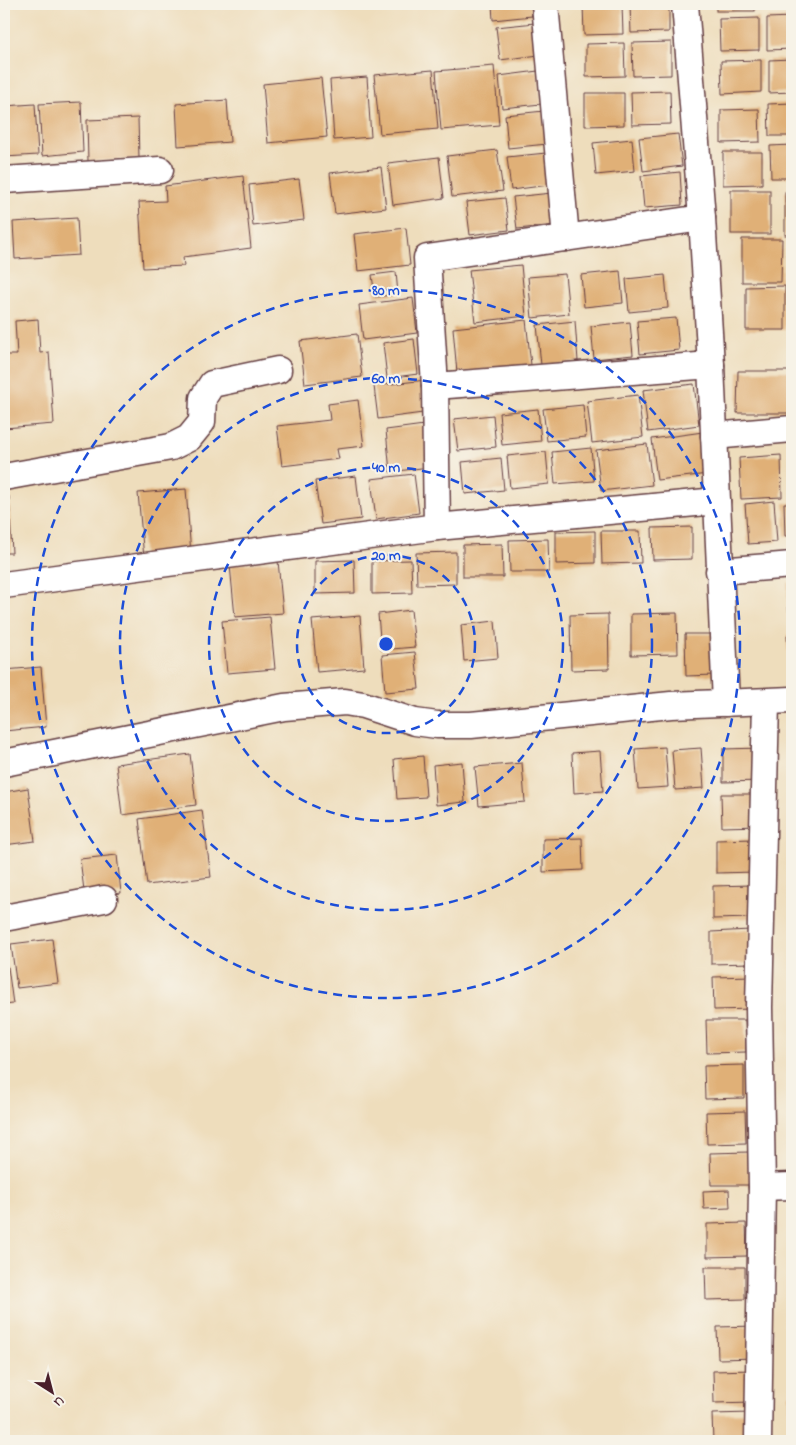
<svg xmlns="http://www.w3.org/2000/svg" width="796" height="1445" viewBox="0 0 796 1445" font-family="'Indie Flower',sans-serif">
	<rect width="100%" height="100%" fill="#f7f3e8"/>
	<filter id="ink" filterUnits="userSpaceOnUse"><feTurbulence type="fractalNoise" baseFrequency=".02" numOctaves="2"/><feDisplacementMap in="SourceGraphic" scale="10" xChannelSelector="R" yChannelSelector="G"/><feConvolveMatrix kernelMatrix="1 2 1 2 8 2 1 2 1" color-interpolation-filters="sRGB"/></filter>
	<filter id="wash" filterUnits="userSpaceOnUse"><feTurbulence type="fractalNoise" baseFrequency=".0096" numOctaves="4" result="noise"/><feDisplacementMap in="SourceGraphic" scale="20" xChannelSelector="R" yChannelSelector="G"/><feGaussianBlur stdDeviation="1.12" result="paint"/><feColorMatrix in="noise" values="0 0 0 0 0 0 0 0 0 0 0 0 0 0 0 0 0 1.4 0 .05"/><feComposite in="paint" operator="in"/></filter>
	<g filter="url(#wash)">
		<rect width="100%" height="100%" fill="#eeddbc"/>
		<g id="blocks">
			<g fill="#e0b077">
				<polygon points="492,4 531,4 532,16 493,20"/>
				<polygon points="583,4 622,4 623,34 584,35"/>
				<polygon points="630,4 669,4 669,32 631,33"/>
				<rect x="716" y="4" width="39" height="7"/>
				<rect x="764" y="4" width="28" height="5"/>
				<polygon points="792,17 792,49 767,50 767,18"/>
				<polygon points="759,18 759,50 720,51 719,19"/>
				<polygon points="535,23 539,55 500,60 496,27"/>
				<polygon points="671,42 671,75 633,76 632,43"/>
				<polygon points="624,43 625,76 586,77 586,44"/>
				<polygon points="792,59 792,92 769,93 769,60"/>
				<polygon points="761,60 761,92 722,94 721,61"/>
				<polygon points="494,66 499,125 441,130 436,71"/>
				<polygon points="433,70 438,129 380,134 374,75"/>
				<polygon points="538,71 541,104 502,108 499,76"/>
				<polygon points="367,77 371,137 334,140 330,80"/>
				<polygon points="321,78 327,137 268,143 263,84"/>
				<polygon points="670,91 671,124 632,125 631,92"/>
				<polygon points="585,93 624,93 624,125 585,126"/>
				<polygon points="227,100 230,142 178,146 176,104"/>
				<polygon points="81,102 83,152 42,156 39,104"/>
				<polygon points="792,103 792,136 769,136 768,104"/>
				<polygon points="35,104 38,155 4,157 4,106"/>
				<polygon points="759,109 760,142 721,143 721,110"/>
				<polygon points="544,111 547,144 508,148 505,115"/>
				<polygon points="138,118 139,159 88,161 87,120"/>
				<polygon points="678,134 682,166 643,171 639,138"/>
				<polygon points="632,139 635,171 596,175 593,143"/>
				<polygon points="792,145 792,178 771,178 770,146"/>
				<polygon points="497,150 503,191 452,197 447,156"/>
				<polygon points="723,152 762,152 762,184 723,185"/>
				<polygon points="546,153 549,185 511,190 507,157"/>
				<polygon points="439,157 444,198 393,205 388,163"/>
				<polygon points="381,167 386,208 335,214 330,173"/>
				<polygon points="680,172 682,205 644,208 641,176"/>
				<polygon points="243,176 251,248 183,257 184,266 143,268 139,202 166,201 165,186"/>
				<polygon points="299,179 304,220 253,226 249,185"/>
				<rect x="731" y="190" width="39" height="44"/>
				<rect x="785" y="192" width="7" height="43"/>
				<polygon points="552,193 556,225 517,229 513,197"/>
				<polygon points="505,198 509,230 470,235 466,202"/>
				<polygon points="77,218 79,255 15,259 13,222"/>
				<polygon points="406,228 410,265 358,271 354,234"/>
				<polygon points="742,239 782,239 781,282 742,282"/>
				<polygon points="787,244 792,244 792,277 788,277"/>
				<polygon points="521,265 526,316 475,322 469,270"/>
				<polygon points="620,271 623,303 584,307 581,275"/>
				<polygon points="396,272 398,294 375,297 372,275"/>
				<polygon points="565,274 569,314 532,318 528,277"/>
				<polygon points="665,275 668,308 629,312 626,279"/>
				<polygon points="785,286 785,330 746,330 746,287"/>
				<polygon points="413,298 417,333 363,340 359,305"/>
				<polygon points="676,318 679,350 640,354 637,321"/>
				<polygon points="38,319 40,353 49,352 54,424 4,428 4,355 17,355 15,321"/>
				<polygon points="526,320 531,365 457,373 453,328"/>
				<polygon points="575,321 578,361 541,365 537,325"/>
				<polygon points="630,322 633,355 594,359 591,326"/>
				<polygon points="357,334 362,377 305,384 300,341"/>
				<polygon points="414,339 418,374 387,378 383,343"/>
				<polygon points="738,371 791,371 791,413 737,413"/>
				<polygon points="426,380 430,412 378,419 374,386"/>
				<polygon points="694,384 699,425 648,432 643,390"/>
				<polygon points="638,395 643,437 592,443 587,401"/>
				<polygon points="358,400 364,446 337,449 339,459 282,466 277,426 330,420 328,404"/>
				<polygon points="583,405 586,437 547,441 543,409"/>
				<polygon points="538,409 541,441 502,445 499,413"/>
				<polygon points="493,415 496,447 458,451 454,419"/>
				<polygon points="424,425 429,467 390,472 386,430"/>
				<polygon points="703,432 708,474 657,480 652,439"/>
				<polygon points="647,444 652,485 601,491 596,450"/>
				<polygon points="591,448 594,481 555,484 552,452"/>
				<polygon points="546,452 549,484 510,488 507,456"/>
				<polygon points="781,455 782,497 741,499 739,458"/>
				<polygon points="501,458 504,490 465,494 462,462"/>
				<polygon points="414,474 419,513 376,519 371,479"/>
				<polygon points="356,476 361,519 321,524 315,481"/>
				<polygon points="186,489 191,554 144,558 138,493"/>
				<polygon points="4,496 9,496 12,553 4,553"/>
				<polygon points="774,501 777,542 748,544 745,504"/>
				<polygon points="784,503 792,503 792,536 785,536"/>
				<polygon points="692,527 692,559 653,560 652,528"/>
				<polygon points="595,531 595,563 556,564 556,532"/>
				<polygon points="601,531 640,531 641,563 602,564"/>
				<polygon points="548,539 549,572 510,572 509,540"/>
				<polygon points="502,544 503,577 463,577 463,545"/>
				<polygon points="456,552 456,584 417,585 416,553"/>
				<polygon points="354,560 355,593 315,594 315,561"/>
				<polygon points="411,560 412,593 372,594 372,561"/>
				<polygon points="278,561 283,613 235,617 230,565"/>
				<polygon points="792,582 792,623 789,623 787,583"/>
				<polygon points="411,610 415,647 381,650 378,614"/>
				<polygon points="677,613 678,654 631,655 631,614"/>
				<polygon points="608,614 609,669 571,670 570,615"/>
				<polygon points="360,616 364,668 317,672 312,620"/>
				<polygon points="270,617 275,669 227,673 222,621"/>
				<polygon points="495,621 498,658 464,661 461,625"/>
				<polygon points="685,634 714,634 715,675 686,676"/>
				<polygon points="792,634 792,675 789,675 787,635"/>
				<polygon points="415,652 419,689 385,692 382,655"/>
				<polygon points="41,667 46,727 4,731 4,670"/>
				<polygon points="665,747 668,787 638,789 635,749"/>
				<polygon points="701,748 704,788 675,790 672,750"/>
				<polygon points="762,748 762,781 723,782 723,749"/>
				<polygon points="600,751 603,791 574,793 572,753"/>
				<polygon points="190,754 196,805 122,815 116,764"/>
				<polygon points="423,756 426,797 397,799 394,759"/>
				<polygon points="462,762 465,802 436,805 433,765"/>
				<polygon points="522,763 525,802 479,806 475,767"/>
				<polygon points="28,788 35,841 4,845 4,792"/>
				<polygon points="721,794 760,794 760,826 722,827"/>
				<polygon points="202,810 211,877 147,885 139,819"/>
				<polygon points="582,838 583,870 543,872 543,839"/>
				<polygon points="754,839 755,872 716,873 716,840"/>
				<polygon points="117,855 121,893 85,898 80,859"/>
				<polygon points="752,885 753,918 713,919 713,886"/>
				<polygon points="750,930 751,963 711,964 711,932"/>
				<polygon points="52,939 58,983 17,988 11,944"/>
				<polygon points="8,967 13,1004 4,1005 4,968"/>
				<polygon points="752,976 752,1009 714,1010 713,977"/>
				<polygon points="706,1020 745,1020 746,1052 707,1053"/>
				<polygon points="744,1065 744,1098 705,1099 704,1066"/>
				<polygon points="745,1111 746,1143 707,1144 706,1112"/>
				<polygon points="749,1152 750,1185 711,1185 710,1153"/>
				<polygon points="729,1190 730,1208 704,1209 703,1191"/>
				<polygon points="746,1223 747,1256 707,1257 707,1224"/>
				<polygon points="705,1267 745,1267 745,1299 706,1300"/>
				<polygon points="756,1326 757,1358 718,1359 717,1327"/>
				<polygon points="753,1370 753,1402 714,1403 713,1371"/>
				<polygon points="789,1394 792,1394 792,1426 790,1426"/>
				<polygon points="751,1413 752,1441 713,1441 712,1414"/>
			</g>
		</g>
	</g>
	<g filter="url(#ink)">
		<use href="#blocks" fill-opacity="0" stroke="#633c41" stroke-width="1"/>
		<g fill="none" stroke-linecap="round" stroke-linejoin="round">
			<g stroke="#633c41" stroke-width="29">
				<g id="street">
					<polyline points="545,4 566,238"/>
					<polyline points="685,4 702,218 711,365 726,703"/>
					<polyline points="4,180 160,170"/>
					<polyline points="435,386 711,365"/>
					<polyline points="714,436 792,429"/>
					<polyline points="4,477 171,447 189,438 202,422 203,398 212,384 278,370"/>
					<polyline points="437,527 435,386 427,258 702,218"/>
					<polyline points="719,571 792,565"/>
					<polyline points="4,585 437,527 717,501"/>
					<polyline points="4,763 284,707 345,702 363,705 415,722 437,725 471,725 671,705 792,700"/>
					<polyline points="4,918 104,899"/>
					<polyline points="762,1187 792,1186"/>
					<polyline points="758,1441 762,1187 759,1007 766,702"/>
				</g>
			</g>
			<use href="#street" stroke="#fff" stroke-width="26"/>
		</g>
	</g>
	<g fill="none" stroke="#1d4ed8" stroke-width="2.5" stroke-dasharray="9 6">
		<circle cx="386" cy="644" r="89"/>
		<circle cx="386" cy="644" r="177"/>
		<circle cx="386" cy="644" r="266"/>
		<circle cx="386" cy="644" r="354"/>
	</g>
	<circle cx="386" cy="644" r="8" fill="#1d4ed8" stroke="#f7f3e8" stroke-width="2.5"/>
	<g font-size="15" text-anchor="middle" font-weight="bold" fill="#1d4ed8" stroke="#f7f3e8" stroke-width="4" stroke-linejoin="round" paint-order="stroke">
		<text x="386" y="295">80 m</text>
		<text x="386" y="383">60 m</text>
		<text x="386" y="472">40 m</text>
		<text x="386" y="560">20 m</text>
	</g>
	<rect width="796" height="1445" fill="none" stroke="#f7f3e8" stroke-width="20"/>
	<g transform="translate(52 1392) rotate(144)" stroke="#f7f3e8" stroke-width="4" paint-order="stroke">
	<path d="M0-4L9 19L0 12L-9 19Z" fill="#4a1f2b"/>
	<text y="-8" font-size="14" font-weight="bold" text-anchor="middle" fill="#4a1f2b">U</text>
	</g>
</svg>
